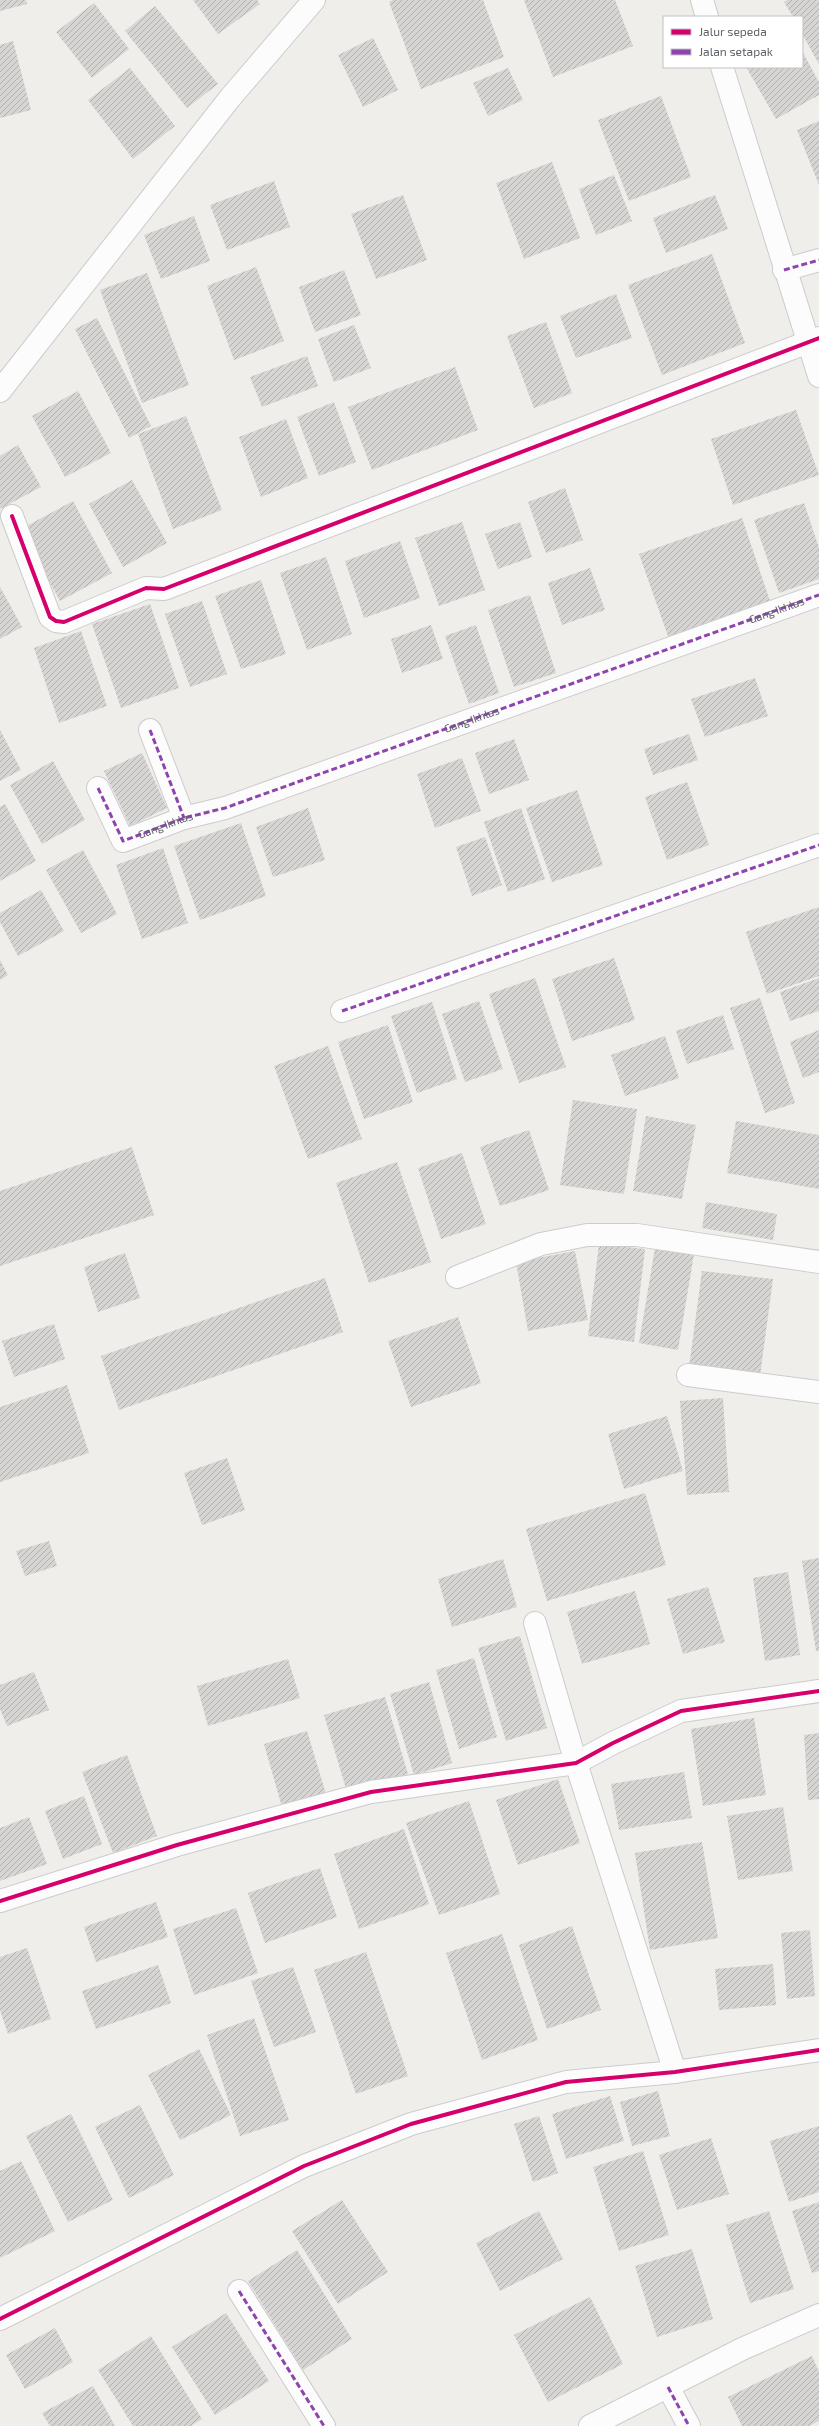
<svg xmlns="http://www.w3.org/2000/svg" width="819" height="2426" viewBox="0 0 819 2426" font-family="'Exo 2',sans-serif">
	<defs>
		<pattern id="building-hatch" width="6" height="6" patternUnits="userSpaceOnUse"><rect width="6" height="6" fill="#d6d5d3"/><path d="M-1 1l2-2M0 6l6-6M5 7l2-2" fill="none" stroke="#b1b0af"/></pattern>
	</defs>
	<rect width="100%" height="100%" fill="#efeeea"/>
	<g fill="url(#building-hatch)">
		<polygon points="0,0 26,0 27,4 0,11"/>
		<polygon points="193,0 257,0 260,4 218,34"/>
		<polygon points="393,0 483,0 504,57 421,89 389,2"/>
		<polygon points="524,0 615,0 633,46 553,77"/>
		<polygon points="787,0 819,0 819,64 802,34 802,17 793,17 784,2"/>
		<polygon points="94,3 129,49 92,78 56,32"/>
		<polygon points="155,6 218,84 187,108 125,31"/>
		<polygon points="373,38 398,90 363,107 338,55"/>
		<polygon points="13,41 31,110 0,118 0,45"/>
		<polygon points="802,51 819,82 819,95 776,119 746,67 802,67"/>
		<polygon points="130,68 175,126 133,159 88,100"/>
		<polygon points="508,68 523,100 488,116 473,83"/>
		<polygon points="661,96 691,177 629,201 598,120"/>
		<polygon points="819,121 819,185 797,130"/>
		<polygon points="552,162 580,238 524,259 496,183"/>
		<polygon points="614,175 632,221 596,235 579,189"/>
		<polygon points="274,181 290,227 227,250 210,205"/>
		<polygon points="403,195 427,260 376,279 351,214"/>
		<polygon points="715,195 728,229 666,253 653,218"/>
		<polygon points="194,216 210,261 161,279 144,235"/>
		<polygon points="712,254 745,343 662,375 628,285"/>
		<polygon points="256,267 284,341 234,360 207,286"/>
		<polygon points="344,270 361,315 315,332 299,287"/>
		<polygon points="147,273 189,385 142,403 100,290"/>
		<polygon points="616,294 632,338 576,358 560,316"/>
		<polygon points="97,318 151,426 129,438 75,329"/>
		<polygon points="546,322 572,393 534,408 507,336"/>
		<polygon points="354,325 371,368 334,382 318,339"/>
		<polygon points="307,356 318,386 262,407 250,377"/>
		<polygon points="455,367 478,430 372,470 348,407"/>
		<polygon points="78,391 111,453 65,477 32,416"/>
		<polygon points="334,402 356,462 319,476 297,417"/>
		<polygon points="796,410 819,475 733,505 711,439"/>
		<polygon points="186,416 222,510 173,529 138,434"/>
		<polygon points="286,419 308,478 261,497 239,437"/>
		<polygon points="18,445 41,487 0,509 0,456"/>
		<polygon points="132,480 167,543 123,567 89,504"/>
		<polygon points="565,488 583,540 546,553 528,502"/>
		<polygon points="73,501 112,573 60,601 21,529"/>
		<polygon points="804,503 819,548 819,579 779,593 754,520"/>
		<polygon points="742,518 771,604 669,639 639,554"/>
		<polygon points="462,522 485,590 439,606 415,538"/>
		<polygon points="520,522 532,557 498,569 485,534"/>
		<polygon points="400,541 420,598 364,618 345,561"/>
		<polygon points="326,557 352,634 307,650 280,573"/>
		<polygon points="590,568 605,610 562,625 548,583"/>
		<polygon points="261,580 286,654 241,669 215,596"/>
		<polygon points="0,587 22,627 0,639"/>
		<polygon points="530,595 556,673 514,687 488,610"/>
		<polygon points="202,601 227,674 190,687 165,614"/>
		<polygon points="150,604 179,688 121,708 92,624"/>
		<polygon points="431,625 443,659 402,673 391,639"/>
		<polygon points="476,625 499,693 469,704 445,636"/>
		<polygon points="81,631 107,706 59,723 34,648"/>
		<polygon points="755,678 768,716 705,737 691,699"/>
		<polygon points="0,730 21,770 0,781"/>
		<polygon points="689,734 698,760 653,775 644,749"/>
		<polygon points="514,739 529,780 489,794 475,753"/>
		<polygon points="142,753 167,808 130,826 104,771"/>
		<polygon points="462,758 481,811 435,828 417,774"/>
		<polygon points="53,761 85,820 42,844 10,785"/>
		<polygon points="687,782 709,845 667,860 645,797"/>
		<polygon points="577,790 603,865 552,882 526,808"/>
		<polygon points="5,804 36,861 0,881 0,807"/>
		<polygon points="308,808 325,860 273,877 256,827"/>
		<polygon points="521,808 545,879 508,892 484,822"/>
		<polygon points="241,823 266,896 200,920 174,846"/>
		<polygon points="485,837 502,885 472,896 456,847"/>
		<polygon points="163,848 188,923 142,939 116,865"/>
		<polygon points="83,850 117,914 81,933 46,870"/>
		<polygon points="41,890 64,931 18,956 0,922 0,913"/>
		<polygon points="819,907 819,976 767,994 746,932"/>
		<polygon points="614,958 635,1020 572,1041 552,979"/>
		<polygon points="0,960 8,975 0,980"/>
		<polygon points="535,978 566,1067 519,1083 489,994"/>
		<polygon points="819,978 819,1011 790,1021 780,992"/>
		<polygon points="760,998 795,1103 765,1113 730,1008"/>
		<polygon points="479,1001 503,1069 465,1082 442,1014"/>
		<polygon points="432,1002 457,1079 417,1093 391,1016"/>
		<polygon points="723,1015 734,1049 687,1064 676,1031"/>
		<polygon points="388,1025 413,1102 364,1119 338,1042"/>
		<polygon points="819,1030 819,1072 803,1078 790,1042"/>
		<polygon points="665,1036 679,1078 625,1096 611,1055"/>
		<polygon points="328,1046 362,1139 308,1159 274,1066"/>
		<polygon points="573,1100 637,1109 624,1194 560,1185"/>
		<polygon points="646,1116 696,1125 682,1199 633,1191"/>
		<polygon points="736,1121 819,1135 819,1189 727,1173"/>
		<polygon points="529,1130 549,1190 500,1206 480,1147"/>
		<polygon points="132,1147 154,1215 0,1266 0,1191"/>
		<polygon points="462,1153 486,1224 441,1239 418,1168"/>
		<polygon points="397,1162 431,1262 369,1283 336,1183"/>
		<polygon points="706,1202 777,1214 773,1240 702,1228"/>
		<polygon points="599,1244 645,1249 634,1342 588,1336"/>
		<polygon points="655,1248 694,1254 678,1350 639,1343"/>
		<polygon points="575,1251 588,1320 528,1331 516,1262"/>
		<polygon points="125,1253 140,1298 98,1312 84,1267"/>
		<polygon points="702,1271 773,1279 760,1376 689,1367"/>
		<polygon points="325,1278 343,1332 119,1410 101,1356"/>
		<polygon points="458,1317 481,1383 411,1407 388,1341"/>
		<polygon points="54,1324 65,1359 14,1377 2,1341"/>
		<polygon points="67,1385 89,1453 0,1482 0,1407"/>
		<polygon points="723,1398 729,1492 687,1495 680,1401"/>
		<polygon points="667,1416 683,1471 624,1489 608,1434"/>
		<polygon points="227,1458 245,1510 202,1525 184,1473"/>
		<polygon points="645,1493 666,1565 547,1601 526,1529"/>
		<polygon points="49,1541 57,1566 25,1576 16,1551"/>
		<polygon points="819,1558 819,1651 816,1651 802,1561"/>
		<polygon points="503,1559 517,1607 452,1627 438,1579"/>
		<polygon points="788,1572 800,1655 765,1661 753,1578"/>
		<polygon points="708,1587 725,1642 683,1654 667,1599"/>
		<polygon points="635,1591 650,1644 582,1664 567,1612"/>
		<polygon points="520,1636 547,1728 506,1741 478,1648"/>
		<polygon points="474,1658 497,1737 459,1749 436,1670"/>
		<polygon points="288,1659 300,1698 208,1726 197,1686"/>
		<polygon points="34,1672 49,1710 7,1726 0,1709 0,1685"/>
		<polygon points="429,1682 452,1763 414,1775 390,1694"/>
		<polygon points="385,1697 408,1774 347,1792 324,1715"/>
		<polygon points="754,1718 766,1795 703,1806 691,1729"/>
		<polygon points="307,1731 326,1794 282,1807 264,1744"/>
		<polygon points="819,1733 819,1799 808,1800 804,1735"/>
		<polygon points="127,1755 157,1836 113,1853 82,1772"/>
		<polygon points="684,1772 692,1818 619,1830 611,1784"/>
		<polygon points="558,1779 580,1843 518,1865 496,1800"/>
		<polygon points="84,1796 102,1844 63,1859 45,1811"/>
		<polygon points="469,1801 500,1894 439,1915 406,1823"/>
		<polygon points="783,1807 793,1871 738,1880 727,1816"/>
		<polygon points="29,1817 47,1864 0,1881 0,1828"/>
		<polygon points="404,1829 429,1904 359,1929 334,1854"/>
		<polygon points="702,1842 718,1938 650,1950 635,1853"/>
		<polygon points="320,1868 337,1917 265,1943 248,1893"/>
		<polygon points="156,1902 168,1937 96,1962 84,1927"/>
		<polygon points="236,1908 258,1973 194,1995 173,1929"/>
		<polygon points="572,1926 601,2010 547,2029 519,1945"/>
		<polygon points="810,1930 815,1996 787,1999 781,1933"/>
		<polygon points="502,1934 538,2040 482,2060 446,1953"/>
		<polygon points="27,1948 51,2019 8,2034 0,2010 0,1957"/>
		<polygon points="366,1952 408,2076 356,2094 314,1970"/>
		<polygon points="773,1964 776,2005 719,2010 715,1969"/>
		<polygon points="158,1965 171,2003 96,2029 82,1991"/>
		<polygon points="293,1967 316,2032 274,2047 251,1981"/>
		<polygon points="254,2018 289,2120 240,2136 207,2035"/>
		<polygon points="199,2049 231,2115 180,2140 148,2075"/>
		<polygon points="658,2091 670,2136 632,2146 620,2102"/>
		<polygon points="610,2096 624,2141 566,2159 552,2114"/>
		<polygon points="140,2105 174,2175 129,2198 95,2127"/>
		<polygon points="71,2114 113,2200 68,2222 26,2136"/>
		<polygon points="539,2116 558,2173 533,2182 514,2124"/>
		<polygon points="819,2126 819,2192 789,2202 770,2141"/>
		<polygon points="711,2138 729,2194 677,2210 659,2155"/>
		<polygon points="643,2151 669,2235 619,2251 593,2167"/>
		<polygon points="21,2161 55,2231 0,2258 0,2171"/>
		<polygon points="342,2200 388,2272 338,2304 292,2231"/>
		<polygon points="819,2202 819,2271 812,2273 792,2211"/>
		<polygon points="539,2211 563,2259 500,2291 476,2243"/>
		<polygon points="769,2211 794,2289 750,2303 726,2225"/>
		<polygon points="692,2249 713,2319 657,2337 635,2266"/>
		<polygon points="297,2250 352,2339 303,2370 248,2281"/>
		<polygon points="590,2297 623,2364 548,2402 514,2335"/>
		<polygon points="226,2313 269,2381 215,2415 172,2347"/>
		<polygon points="55,2328 73,2362 25,2389 6,2355"/>
		<polygon points="151,2336 202,2419 191,2426 133,2426 98,2370"/>
		<polygon points="812,2356 819,2372 819,2421 809,2426 742,2426 728,2397"/>
		<polygon points="93,2386 115,2426 50,2426 42,2413"/>
	</g>
	<g fill="none" stroke-linecap="round" stroke-linejoin="round">
		<g stroke="#cbcccc" stroke-width="24">
			<g id="minor">
				<polyline points="702,0 707,17"/>
				<polyline points="722,67 819,376"/>
				<polyline points="784,270 819,260"/>
				<polyline points="12,516 50,617 56,621 64,622 146,588 164,589 819,338"/>
				<polyline points="150,730 184,818"/>
				<path id="s1" d="M98,788L123,841L184,818L225,808L819,595"/>
				<polyline points="342,1011 819,845"/>
				<polyline points="457,1277 541,1244 587,1235 637,1235 819,1262"/>
				<polyline points="688,1375 819,1392"/>
				<polyline points="535,1623 576,1763 675,2072"/>
				<polyline points="0,1901 177,1845 371,1792 576,1763 613,1743 681,1711 819,1691"/>
				<polyline points="239,2291 324,2426"/>
				<polyline points="0,2319 304,2166 411,2124 566,2082 675,2072 819,2050"/>
				<polyline points="668,2387 689,2426"/>
				<polyline points="590,2426 742,2349 819,2315"/>
			</g>
		</g>
		<g stroke="#cbcccc" stroke-width="24">
			<polyline id="tertiary" points="0,391 230,98 314,0"/>
		</g>
		<use href="#minor" stroke="#fdfcfc" stroke-width="22"/>
		<use href="#tertiary" stroke="#fdfcfc" stroke-width="22"/>
		<g stroke="#8e44ad" stroke-width="3" stroke-dasharray="6 3" stroke-linecap="butt">
			<polyline points="784,270 819,260"/>
			<polyline points="150,730 184,818"/>
			<polyline points="98,788 123,841 184,818 225,808 819,595"/>
			<polyline points="342,1011 819,845"/>
			<polyline points="239,2291 324,2426"/>
			<polyline points="668,2387 689,2426"/>
		</g>
		<g stroke="#fff" stroke-width="6">
			<g id="cycleway">
				<polyline points="12,516 50,617 56,621 64,622 146,588 164,589 819,338"/>
				<polyline points="0,1901 177,1845 371,1792 576,1763 613,1743 681,1711 819,1691"/>
				<polyline points="0,2319 304,2166 411,2124 566,2082 675,2072 819,2050"/>
			</g>
		</g>
		<use href="#cycleway" stroke="#d6006c" stroke-width="4"/>
	</g>
	<g text-anchor="middle" stroke-width="3" stroke-linejoin="round" paint-order="stroke">
		<g font-size="11" fill="#5f6368" stroke="#fff">
			<text dy="4" stroke="none"><textPath href="#s1" startOffset="752">Gang Ikhlas</textPath></text>
			<text dy="4" stroke="none"><textPath href="#s1" startOffset="428">Gang Ikhlas</textPath></text>
			<text dy="4" stroke="none"><textPath href="#s1" startOffset="104">Gang Ikhlas</textPath></text>
		</g>
	</g>
	<rect x="663" y="16" width="140" height="52" fill="#ffffff" stroke="#bfc1c3"/>
	<rect x="671" y="29" width="20" height="6" fill="#d6006c" stroke="#bfc1c3"/>
	<text x="699" y="36" font-size="12" fill="#5f6368">Jalur sepeda</text>
	<rect x="671" y="49" width="20" height="6" fill="#8e44ad" stroke="#bfc1c3"/>
	<text x="699" y="56" font-size="12" fill="#5f6368">Jalan setapak</text>
</svg>
